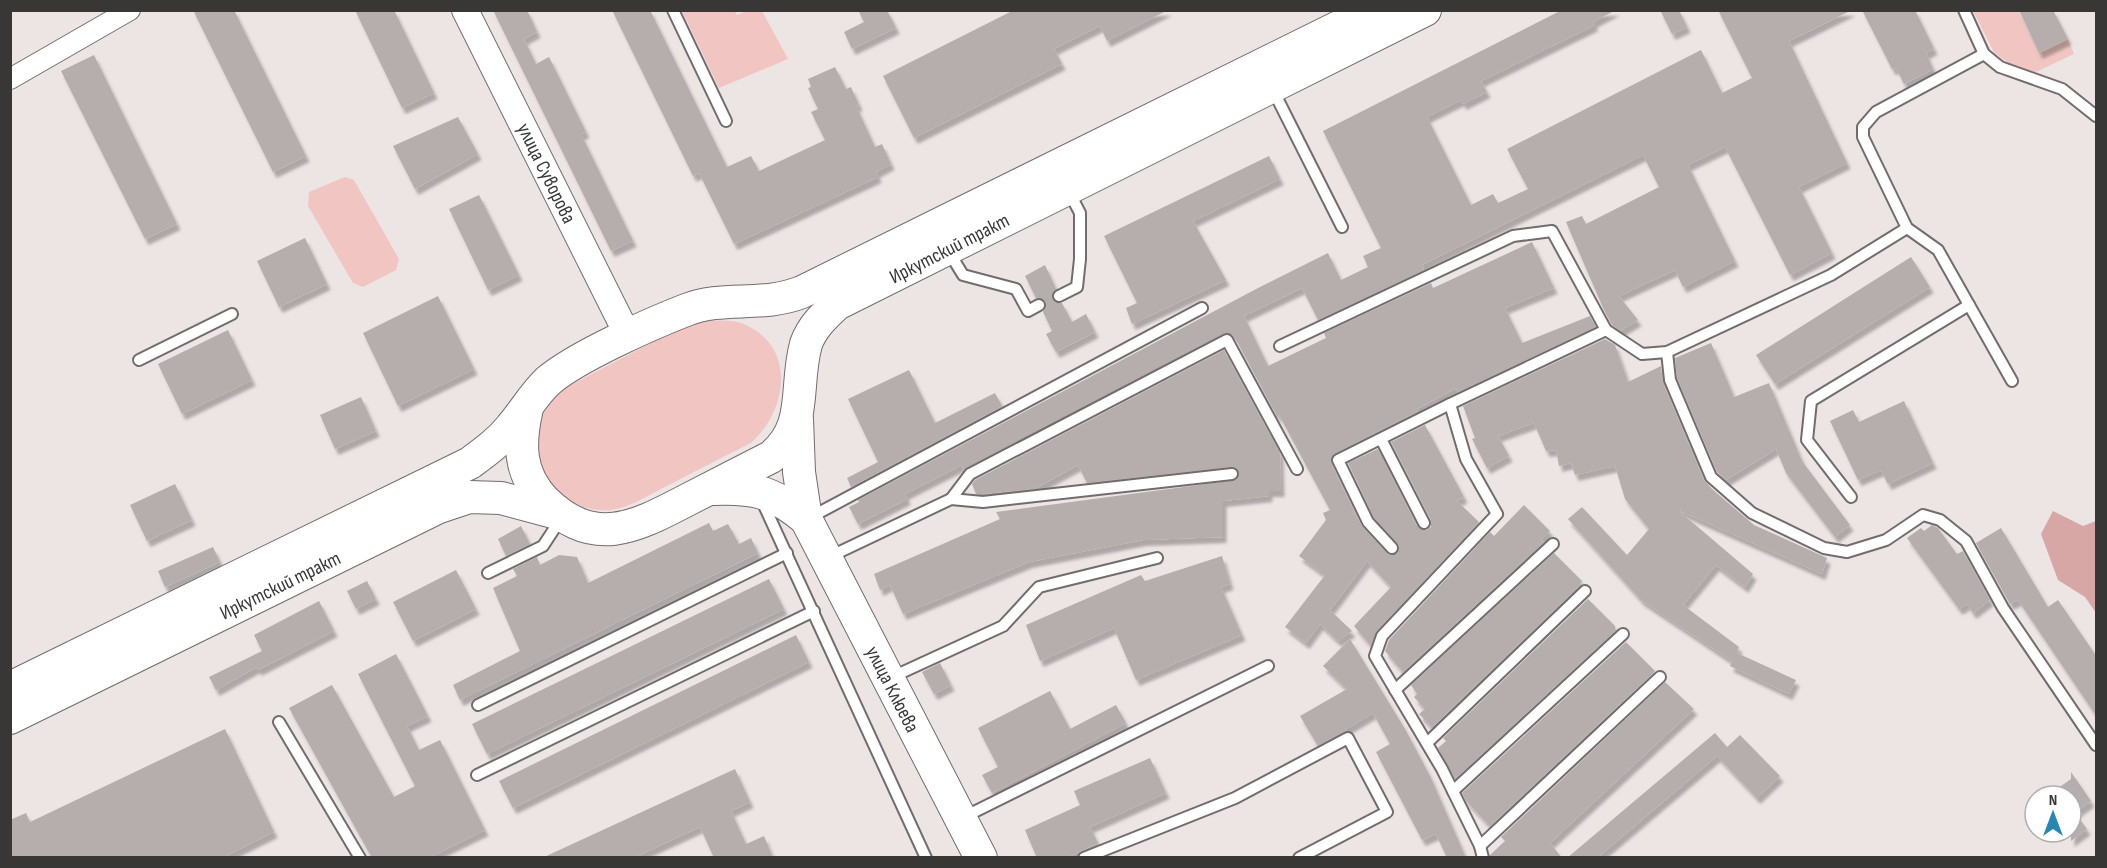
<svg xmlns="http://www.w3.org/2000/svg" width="2107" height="868" viewBox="0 0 2107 868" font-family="'Sofia Sans Condensed',sans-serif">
	<defs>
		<filter id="shadow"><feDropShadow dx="3.5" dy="6" stdDeviation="1.5" flood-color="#0004"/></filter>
	</defs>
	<rect width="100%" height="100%" fill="#ede4e4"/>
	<g fill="#f1c6c2">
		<polygon points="682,11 735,11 737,15 747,11 762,11 788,59 719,88"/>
		<polygon points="1973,11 2019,11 2039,53 2068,39 2074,54 2036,72 2013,67 1994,52"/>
		<polygon points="345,177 354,180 399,259 396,270 363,287 353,283 308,206 309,192"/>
		<path d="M707,320C720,321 736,319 748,326C797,350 786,412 751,443C722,457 694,472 665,487C648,495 630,508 610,510C559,514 519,463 540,415C546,403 558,394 569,386L689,323Z"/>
	</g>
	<polygon fill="#d6a7a4" points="2053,511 2083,526 2096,521 2096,613 2085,597 2058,580 2041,534"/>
	<g fill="#b6adad" filter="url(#shadow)">
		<polygon points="193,10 234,10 306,156 273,172"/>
		<polygon points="355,10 394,10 434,93 402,108"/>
		<polygon points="493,10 527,10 537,32 524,39 536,64 549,57 586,132 581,134 633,241 611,251"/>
		<polygon points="612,10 650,10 727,167 751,156 759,171 825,140 811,112 818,109 808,88 811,87 808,79 835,67 846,89 851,87 859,105 856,106 875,147 882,144 891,164 876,172 878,177 734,244 699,173 693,176"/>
		<polygon points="858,10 887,10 896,28 852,49 844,32 864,22"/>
		<polygon points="1014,10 1168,10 1107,41 1100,26 1054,49 1062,64 914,138 883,76"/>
		<polygon points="1562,10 1616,10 1593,22 1595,25 1481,81 1487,92 1463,104 1461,100 1427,117 1471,205 1493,194 1498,203 1528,189 1507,149 1701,50 1722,93 1752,78 1718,10 1852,10 1789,41 1847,163 1799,187 1832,253 1790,275 1725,147 1688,165 1735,261 1683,287 1675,270 1619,296 1638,320 1620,331 1612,325 1604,310 1566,222 1582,216 1586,224 1659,187 1643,155 1422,265 1424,270 1318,320 1302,288 1244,316 1268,366 1326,338 1324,333 1431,283 1433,288 1532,242 1554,288 1505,308 1522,343 1590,316 1596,327 1458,392 1456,388 1417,409 1418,411 1332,455 1331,463 1361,525 1389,555 1397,553 1399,546 1374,518 1348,463 1378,449 1417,526 1427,530 1431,527 1431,520 1391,442 1425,425 1464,497 1457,501 1479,522 1377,631 1371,646 1354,626 1391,587 1367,561 1330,610 1352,631 1338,641 1320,624 1306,643 1285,627 1325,575 1299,556 1326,520 1323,513 1330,510 1278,413 1278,418 1234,336 1228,333 964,470 962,465 905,494 907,499 858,524 849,507 859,502 858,500 1258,288 1328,253 1341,280 1368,267 1363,256 1381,248 1323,131"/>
		<polygon points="1660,10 1679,10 1687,27 1672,34"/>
		<polygon points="1862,10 1915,10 1934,49 1926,53 1933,69 1904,84 1896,68 1892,69"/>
		<polygon points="2019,10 2053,10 2068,39 2039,53"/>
		<polygon points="94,55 177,224 145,239 61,71"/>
		<polygon points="458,117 478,154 415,189 393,146"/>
		<polygon points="1269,156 1280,179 1193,221 1226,280 1132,324 1126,308 1137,303 1104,236"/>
		<polygon points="479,195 519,275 488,290 449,209"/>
		<polygon points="305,238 327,284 279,307 257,261"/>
		<polygon points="1911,257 1930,287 1775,384 1756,355"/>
		<polygon points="1045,265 1056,289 1052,295 1053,300 1062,303 1072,322 1086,314 1095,332 1056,352 1046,334 1052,331 1043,312 1046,302 1042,298 1036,298 1025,276"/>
		<polygon points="438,296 474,369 398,406 363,333"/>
		<polygon points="228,330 252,380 182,414 158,364"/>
		<polygon points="1605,339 1615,345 1628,382 1661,366 1663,383 1704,480 1712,489 1754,525 1827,558 1822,574 1678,510 1753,574 1745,587 1716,565 1683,605 1739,647 1737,653 1796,680 1789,694 1730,666 1732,661 1641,600 1568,519 1582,507 1627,555 1649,529 1625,499 1615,466 1575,475 1571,463 1559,466 1556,450 1546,451 1534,423 1498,436 1509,456 1487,468 1472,439 1475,438 1463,406"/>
		<polygon points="1711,343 1734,397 1769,383 1802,461 1850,525 1835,537 1786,473 1776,449 1726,480 1717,472 1677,378 1675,358"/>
		<polygon points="1224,350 1280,453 1281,491 1269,491 1269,496 1223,501 1223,537 1143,540 1029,562 903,614 890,585 880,590 874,574 1000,519 996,512 1236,480 1239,473 1231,467 1087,483 1078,465 1034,489 981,494 976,494 972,484 975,480"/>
		<polygon points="909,370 935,423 995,393 1002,406 851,487 847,478 878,462 848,399"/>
		<polygon points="361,397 376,431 335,449 320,415"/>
		<polygon points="1904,401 1933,463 1888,484 1881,470 1858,480 1830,421 1853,410 1859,422"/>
		<polygon points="175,484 192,520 147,541 130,505"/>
		<polygon points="1524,505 1550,531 1541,540 1544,542 1403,672 1385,651 1389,640 1490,532 1494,536"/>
		<polygon points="709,523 713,531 728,524 739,544 751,538 758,553 460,700 453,685 520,651 493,588 517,576 513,569 537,557 540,565 559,555 577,557 588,583"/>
		<polygon points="1932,525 1938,528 1957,554 1963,551 1990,600 1973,613 1967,604 1959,609 1907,538 1921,528 1924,531"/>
		<polygon points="521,526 530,544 506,556 498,539"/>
		<polygon points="2001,528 2048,607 2058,600 2097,657 2097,717 2018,600 2010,604 1976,543"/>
		<polygon points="213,547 220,562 165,587 158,571"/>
		<polygon points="1554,553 1582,581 1577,588 1432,727 1419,714 1425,709 1414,697 1417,694 1411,685"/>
		<polygon points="1222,556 1230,584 1221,587 1242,635 1136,680 1114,628 1040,661 1026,625 1141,575 1145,581"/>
		<polygon points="456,570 476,609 413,641 393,602"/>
		<polygon points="769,579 784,609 487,754 472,724"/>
		<polygon points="367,581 376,599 356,609 347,591"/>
		<polygon points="1588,599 1615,626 1615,631 1455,779 1438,748 1446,741 1443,738"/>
		<polygon points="319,601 334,631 258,670 257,667 216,690 209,677 262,651 254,635"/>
		<polygon points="796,635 809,662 513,808 499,781"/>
		<polygon points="1350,639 1405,729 1430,776 1466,858 1447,858 1436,834 1422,840 1376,752 1390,744 1373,713 1318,746 1300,716 1347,689 1323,666"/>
		<polygon points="1626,642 1655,671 1490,826 1466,801 1462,793"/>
		<polygon points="396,654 428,716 407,726 419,750 440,740 485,830 428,858 372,858 289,708 332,685 394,797 415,786 358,674"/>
		<polygon points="940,663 951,685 934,694 922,672"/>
		<polygon points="1665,682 1694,709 1550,843 1562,858 1490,858 1490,855 1505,841 1501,837"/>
		<polygon points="1050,691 1070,729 1116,705 1126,723 992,793 982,775 998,767 978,728"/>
		<polygon points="225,729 274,832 222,858 10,858 10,820 26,813 30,822"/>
		<polygon points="1715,733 1727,747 1740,735 1780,776 1757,798 1717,756 1597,858 1567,858"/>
		<polygon points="1150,758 1166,793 1090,827 1098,843 1066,858 1037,858 1025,830 1080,805 1074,791"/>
		<polygon points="735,769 750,802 731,811 746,844 764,836 773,858 714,858 700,827 633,858 542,858"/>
		<polygon points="2071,772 2091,801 2075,813 2087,829 2071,841 2071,796 2047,796 2071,779"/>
	</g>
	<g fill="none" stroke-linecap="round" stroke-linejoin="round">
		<g stroke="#746c6c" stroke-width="14">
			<g id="service">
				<polyline points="673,10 726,121"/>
				<polyline points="1964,10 1984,54 2000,67 2062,89 2096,116"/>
				<polyline points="1984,54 1876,112 1863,127 1863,137 1907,228 1938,250 2012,381"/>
				<polyline points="1272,88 1342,227"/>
				<polyline points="949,252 963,275 1016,289 1028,311 1039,305"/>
				<polyline points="1059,296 1077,287 1080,259 1080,213 1068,190"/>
				<polyline points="1280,346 1513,236 1552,231 1606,330 1642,354 1667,352 1831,275 1907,228"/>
				<polyline points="1667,352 1670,380 1711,477 1752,513 1824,548 1847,552 1886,540 1923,515 1940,520 1966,541 2003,608 2096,745"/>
				<polyline points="139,360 232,314"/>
				<polyline points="1381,439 1424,523"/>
				<polyline points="1851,497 1807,440 1811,401 1969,305"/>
				<polyline points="951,499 983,502 1232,474"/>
				<polyline points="762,501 926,858"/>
				<polyline points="809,518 1202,308"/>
				<polyline points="1392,548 1368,522 1338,460 1450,404"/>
				<polyline points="829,557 951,499 970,474 1227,340 1297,469"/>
				<polyline points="488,573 543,546 562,517"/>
				<polyline points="890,678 1003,626 1039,587 1157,558"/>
				<polyline points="1395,690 1553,544"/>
				<polyline points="478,705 787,553"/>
				<polyline points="279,722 360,858"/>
				<polyline points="1427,743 1585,591"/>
				<polyline points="477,775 814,611"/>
				<polyline points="1453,791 1623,634"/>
				<polyline points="962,818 1268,666"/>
				<polyline points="1480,846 1660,677"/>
				<polyline points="1084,858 1235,798 1348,738 1387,812 1299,858"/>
				<polyline points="1483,858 1480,846 1442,769 1375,656 1382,636 1497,514 1466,459 1450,404 1606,330"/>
			</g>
		</g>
		<g stroke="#746c6c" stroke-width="22">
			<polyline id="minor" points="10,79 130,10"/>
		</g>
		<g stroke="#746c6c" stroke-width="28">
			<polyline id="tertiary" points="465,10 628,336"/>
		</g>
		<g stroke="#746c6c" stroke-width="34">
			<g id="primary">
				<path d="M527,408C519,443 518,473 545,501C595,550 637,526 689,499C716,485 744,471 771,457C809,426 794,387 806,344C812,327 824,316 837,304L1425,10"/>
				<polyline points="797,419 799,472 806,519 981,858"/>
				<path d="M712,489C755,487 773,492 806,519"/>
				<path d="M10,688L470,463C485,452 499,442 511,427C524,412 534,394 548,381C576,357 650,324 686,310C724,295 761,308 802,292L1373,10"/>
				<polyline points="10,718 439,507 469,497 501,498 557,513"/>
			</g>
		</g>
		<use href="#service" stroke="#fff" stroke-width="10"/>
		<use href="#minor" stroke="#fff" stroke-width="20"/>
		<use href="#tertiary" stroke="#fff" stroke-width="26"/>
		<use href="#primary" stroke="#fff" stroke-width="32"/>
	</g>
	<g text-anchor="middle" stroke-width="4.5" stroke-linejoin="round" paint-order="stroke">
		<g font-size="20" fill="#393636" stroke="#fff">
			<text transform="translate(547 173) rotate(64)" y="7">улица Суворова</text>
			<text transform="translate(949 248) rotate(-27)" y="7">Иркутский тракт</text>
			<text transform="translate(280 585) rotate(-26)" y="7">Иркутский тракт</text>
			<text transform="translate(893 689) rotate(63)" y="7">улица Клюева</text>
		</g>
	</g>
	<rect width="2107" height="868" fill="none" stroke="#393636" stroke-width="24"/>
	<g transform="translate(2053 814)"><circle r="28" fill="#ffffff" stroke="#b0afaf" stroke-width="1.5"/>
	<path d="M0-4.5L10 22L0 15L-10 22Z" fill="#2886b2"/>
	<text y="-9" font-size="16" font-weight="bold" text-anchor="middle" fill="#393636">N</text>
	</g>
</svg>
